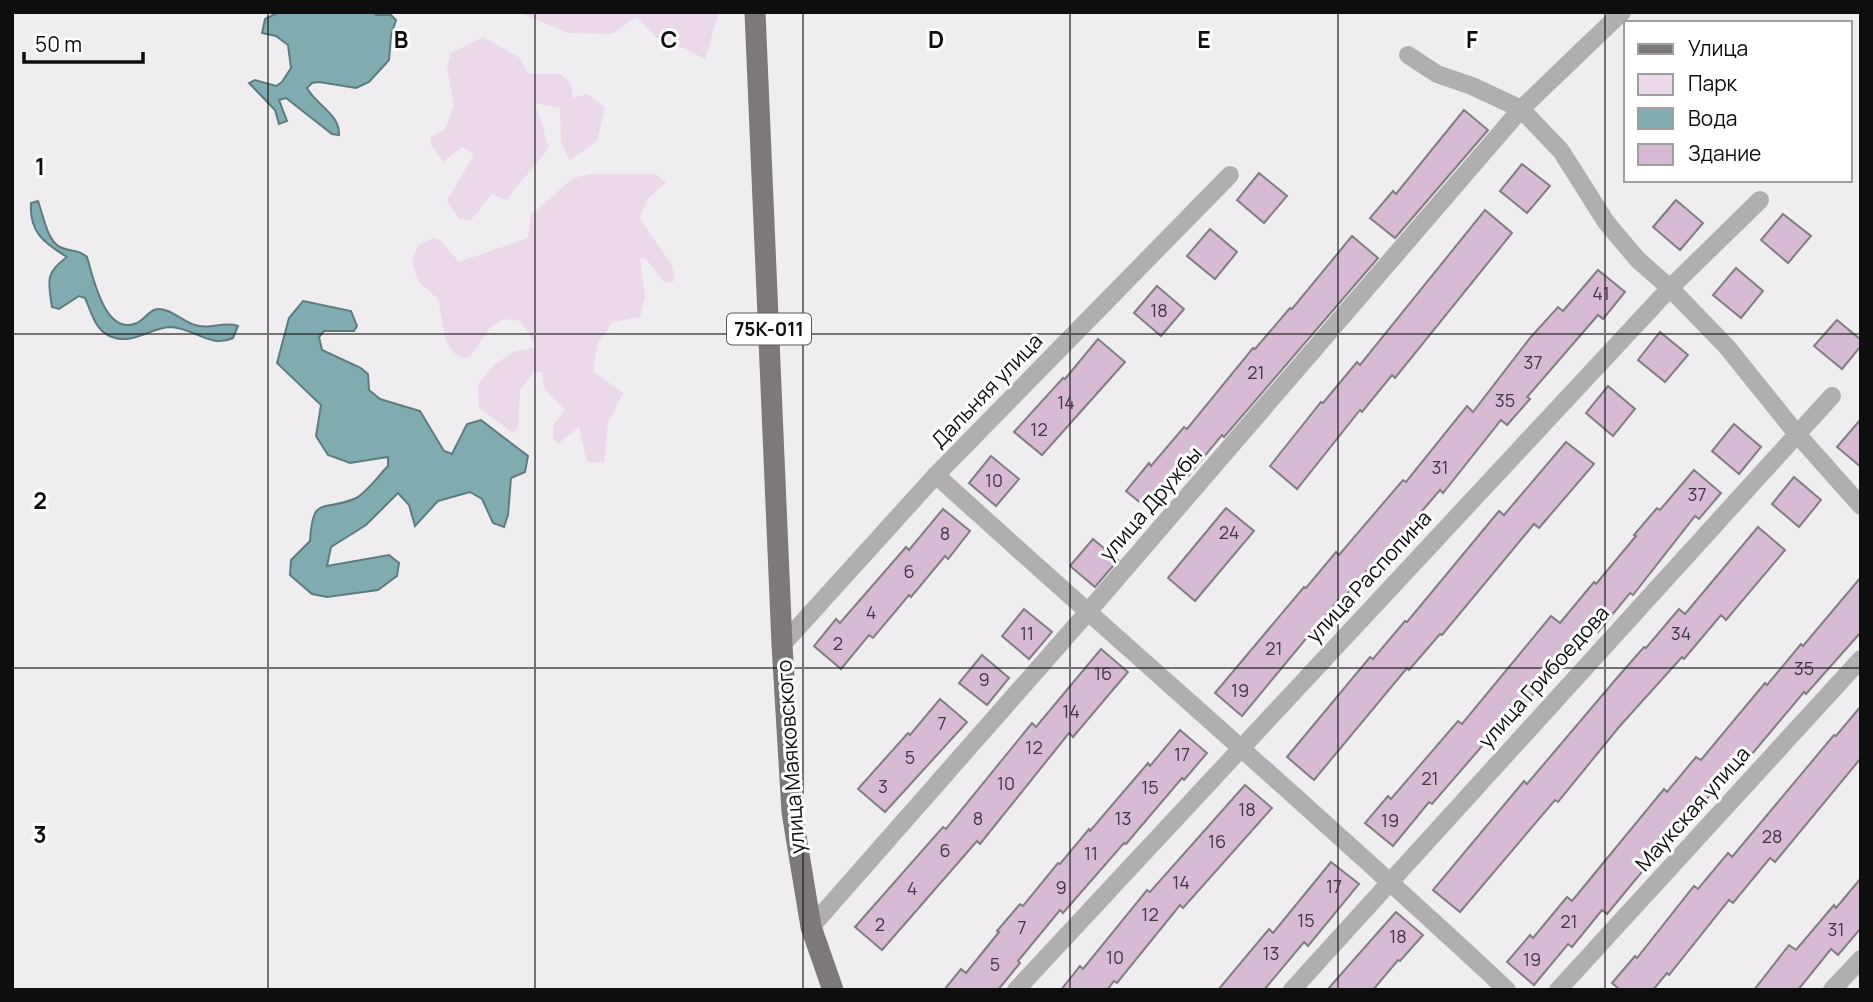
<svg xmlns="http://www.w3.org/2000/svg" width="1873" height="1002" viewBox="0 0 1873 1002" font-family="Manrope,sans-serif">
	<rect width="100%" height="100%" fill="#f0edf0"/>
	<g fill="#ebd8e9">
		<polygon points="519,12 719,12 705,59 684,48 661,42 636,17 612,34 568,33"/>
		<polygon points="483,37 520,58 528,74 560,74 571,83 573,98 587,94 605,107 597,141 570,160 561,143 560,108 535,103 549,148 506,200 492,194 471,220 459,219 447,201 474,154 462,147 443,162 430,143 431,137 445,129 454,106 447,68 451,53"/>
		<polygon points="590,174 656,174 666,183 647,199 640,219 672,265 675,278 672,283 664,282 647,260 640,258 645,297 640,317 613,322 598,342 593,371 623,393 608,423 604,463 587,462 579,427 558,444 553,439 554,424 565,410 544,389 542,372 534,372 520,390 518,428 513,433 479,408 478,384 494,365 513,352 536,347 521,321 503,319 490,328 471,356 463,358 454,353 446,341 438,299 418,281 412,261 418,246 433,238 440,240 459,262 528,238 531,215 573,178"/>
	</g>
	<g fill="#80abb1" stroke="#5e7c80" stroke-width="2">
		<path d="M279,12H373L376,15H391L396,20L391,36L389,60L369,82L356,88L319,82L312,83L307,88C316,105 340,114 339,135L332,134L286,98L279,100L287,121L279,124L275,110L249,83L255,80L276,86L282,82L291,68L288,45L276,36L262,33L265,19Z"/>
		<path d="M38,201C43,214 47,241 60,247C70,252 79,249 87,257C93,277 105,337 137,323C143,320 148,313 154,310C167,305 183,322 195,325C209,330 224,321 238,326L233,338C211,349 192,327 170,327C150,328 133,345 112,337C95,331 92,313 85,298L79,296L59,309L52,307C48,281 45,273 67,257C44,243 29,232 31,203Z"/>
		<path d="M303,301L351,311L357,326L354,331H324L319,337L322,350L361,368L368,374L369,390L380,399L420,411L444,451L452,454L467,424L481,420L528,456L525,472L511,478L508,515L504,527L493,523L482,499L470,492L438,501L415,526L409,505L398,493L366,525L331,547L327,566L389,555L399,563L397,576L378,590L327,597L312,594L290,575L291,560L310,541C313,493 323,513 356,498C367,492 379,475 388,466V457L350,463L328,455L316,436L321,405L277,363L289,318Z"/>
	</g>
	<g fill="#d7bad4" stroke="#807e80" stroke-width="2">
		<polygon points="1464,110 1488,130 1395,238 1370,218 1393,191 1396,194"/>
		<polygon points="1522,164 1550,186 1527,213 1500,191"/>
		<polygon points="1259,173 1287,196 1264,223 1237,200"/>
		<polygon points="1676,200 1703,223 1680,250 1653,227"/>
		<polygon points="1485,210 1512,233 1395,378 1392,375 1362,412 1360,410 1297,489 1270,466 1321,402 1323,403 1357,362 1360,365"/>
		<polygon points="1783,214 1811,236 1788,263 1761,240"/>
		<polygon points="1210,229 1237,252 1215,279 1187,256"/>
		<polygon points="1352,236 1378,258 1224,437 1222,435 1188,476 1186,474 1153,513 1126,491 1149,463 1151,466 1184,427 1187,429 1253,348 1255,349 1290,308 1292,309"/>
		<polygon points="1736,268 1763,291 1741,318 1713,295"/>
		<polygon points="1598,270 1625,292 1603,319 1598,315 1527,397 1530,399 1507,425 1501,420 1443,493 1440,490 1372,569 1370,567 1340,602 1338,600 1242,716 1215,693 1304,587 1306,588 1336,552 1339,555 1403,480 1406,482 1467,406 1473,412 1530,338 1558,307 1563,311"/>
		<polygon points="1157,286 1184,309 1161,336 1134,313"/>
		<polygon points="1837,320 1861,340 1861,346 1842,369 1814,346"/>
		<polygon points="1660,332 1688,355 1665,382 1638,360"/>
		<polygon points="1098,339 1125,362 1042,455 1014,432 1063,378 1065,379"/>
		<polygon points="1608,386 1635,409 1613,436 1586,413"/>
		<polygon points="1861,419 1861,467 1837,447"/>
		<polygon points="1734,424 1761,447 1739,474 1712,451"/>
		<polygon points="1566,442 1594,464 1539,528 1534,524 1442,635 1440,634 1409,670 1407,668 1314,780 1287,757 1370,657 1373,659 1405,621 1407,622 1499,511 1504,515"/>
		<polygon points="991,456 1019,479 996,506 969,483"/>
		<polygon points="1694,470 1721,493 1699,519 1695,516 1633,595 1630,593 1598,632 1590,624 1494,742 1489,738 1432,804 1429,802 1393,846 1365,823 1388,796 1391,799 1458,721 1462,724 1551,616 1560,623 1594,582 1596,584 1636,536 1634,535 1657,508 1660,510"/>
		<polygon points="1794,477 1821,500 1799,527 1772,504"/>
		<polygon points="1226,508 1254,531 1195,601 1168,578"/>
		<polygon points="943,509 970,531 948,559 945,556 911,597 909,595 873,638 869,635 841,669 814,646 836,619 840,623 906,547 909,550"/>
		<polygon points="1758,527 1785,550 1726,620 1721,615 1684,659 1682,657 1619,727 1558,802 1555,800 1460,912 1433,890 1524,781 1527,784 1616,679 1644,647 1646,648 1679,609 1685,614"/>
		<polygon points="1093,539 1118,560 1095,587 1070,566"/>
		<polygon points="1861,577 1861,632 1806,694 1804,692 1741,767 1736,764 1701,806 1698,804 1607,914 1602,910 1572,947 1568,944 1534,985 1507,962 1530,935 1533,938 1567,897 1572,901 1664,789 1667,792 1696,757 1701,760 1765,683 1767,685 1801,644 1803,646"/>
		<polygon points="1024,609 1052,632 1029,659 1002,636"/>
		<polygon points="1101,649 1128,672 1073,737 1069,733 980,844 977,841 882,950 855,927 943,827 946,829 1032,723 1036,727"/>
		<polygon points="982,655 1009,678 987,705 959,683"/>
		<polygon points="940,699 967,722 885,812 858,789 908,733 910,735"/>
		<polygon points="1861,706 1861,758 1775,862 1770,858 1733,903 1729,900 1669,975 1667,973 1653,990 1620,990 1612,983 1635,956 1637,958 1694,886 1698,889 1728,853 1732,857 1834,735 1836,736"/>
		<polygon points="1180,730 1207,753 1184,780 1182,778 1126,844 1124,843 1063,913 1060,910 1018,961 1020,963 998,990 944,990 961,969 966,973 999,932 997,931 1020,904 1023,906 1058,863 1060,864 1089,829 1090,831 1148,763 1150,766"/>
		<polygon points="1245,785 1272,808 1183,908 1180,905 1117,983 1114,981 1107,990 1061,990 1080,966 1083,969 1147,890 1150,892"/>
		<polygon points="1331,862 1359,884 1308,946 1304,942 1264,990 1218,990 1269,929 1273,933"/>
		<polygon points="1861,878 1861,928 1838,955 1831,949 1798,990 1754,990 1789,945 1796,950 1834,905 1836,908"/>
		<polygon points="1396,912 1423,935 1400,961 1398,960 1373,990 1327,990"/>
	</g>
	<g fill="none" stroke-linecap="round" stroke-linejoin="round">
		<g stroke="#b0aeae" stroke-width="18">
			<polyline points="1408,55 1437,74 1472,86 1521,109 1561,151 1606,222 1638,260 1670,288 1727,347 1797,434 1861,506"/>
			<path d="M936,475C1126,648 1320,815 1507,990"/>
			<polyline points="782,645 936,475 1230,175"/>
			<polyline points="811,927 1087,613 1521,109 1622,12"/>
			<polyline points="1016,990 1670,288 1760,200"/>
			<polyline points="1292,990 1832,396"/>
			<polyline points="1558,990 1861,659"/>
			<polyline points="1832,990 1861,959"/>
		</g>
		<polyline stroke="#7c7978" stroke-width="21" points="755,12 782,645 792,812 811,927 833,990"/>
	</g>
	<path fill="none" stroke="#0f0e0f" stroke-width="2" stroke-opacity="0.55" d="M268,12V990M535,12V990M803,12V990M1070,12V990M1338,12V990M1605,12V990M12,334H1861M12,668H1861"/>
	<g text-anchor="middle" stroke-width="6" stroke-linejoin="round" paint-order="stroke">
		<g font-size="18" fill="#413940">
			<text x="1601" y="300">41</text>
			<text x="1159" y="317">18</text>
			<text x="1533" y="369">37</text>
			<text x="1256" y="379">21</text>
			<text x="1505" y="407">35</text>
			<text x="1066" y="409">14</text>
			<text x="1039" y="436">12</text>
			<text x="1440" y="474">31</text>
			<text x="994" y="487">10</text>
			<text x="1697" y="501">37</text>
			<text x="1229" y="539">24</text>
			<text x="945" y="540">8</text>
			<text x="909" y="578">6</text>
			<text x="871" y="619">4</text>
			<text x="1027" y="640">11</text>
			<text x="1681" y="640">34</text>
			<text x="838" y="650">2</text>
			<text x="1274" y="655">21</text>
			<text x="1804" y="675">35</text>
			<text x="1103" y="680">16</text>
			<text x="984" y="686">9</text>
			<text x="1240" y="697">19</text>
			<text x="1071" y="718">14</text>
			<text x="942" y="730">7</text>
			<text x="1034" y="754">12</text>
			<text x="1182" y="761">17</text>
			<text x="910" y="764">5</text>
			<text x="1430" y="785">21</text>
			<text x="1006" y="790">10</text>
			<text x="883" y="793">3</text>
			<text x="1150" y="794">15</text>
			<text x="1247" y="816">18</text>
			<text x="978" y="825">8</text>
			<text x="1123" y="825">13</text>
			<text x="1390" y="827">19</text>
			<text x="1772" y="843">28</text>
			<text x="1217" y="848">16</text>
			<text x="945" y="857">6</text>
			<text x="1091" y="860">11</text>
			<text x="1181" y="889">14</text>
			<text x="1334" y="893">17</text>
			<text x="1061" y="894">9</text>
			<text x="912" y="895">4</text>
			<text x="1150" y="921">12</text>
			<text x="1306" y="927">15</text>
			<text x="1569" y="928">21</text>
			<text x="880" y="931">2</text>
			<text x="1022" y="934">7</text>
			<text x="1836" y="936">31</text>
			<text x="1398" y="943">18</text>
			<text x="1271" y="960">13</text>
			<text x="1115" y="964">10</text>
			<text x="1532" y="966">19</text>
			<text x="995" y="971">5</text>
		</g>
		<rect fill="#fff" stroke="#575657" stroke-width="2" x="727" y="313.5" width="84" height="31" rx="5"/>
		<g font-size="19" font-weight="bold" fill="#0f0e0f">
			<text x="769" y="336">75К-011</text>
		</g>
		<g font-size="21" fill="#0f0e0f" stroke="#fff">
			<text transform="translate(987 391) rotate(-46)" y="7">Дальняя улица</text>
			<text transform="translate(1151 504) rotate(-49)" y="7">улица Дружбы</text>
			<text transform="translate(1369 577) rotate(-47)" y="7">улица Распопина</text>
			<text transform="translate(1544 677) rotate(-48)" y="7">улица Грибоедова</text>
			<text transform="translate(791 757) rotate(-94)" y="7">улица Маяковского</text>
			<text transform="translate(1693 809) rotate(-48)" y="7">Маукская улица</text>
		</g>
	</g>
	<g font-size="23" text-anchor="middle" font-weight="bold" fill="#0f0e0f" stroke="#fff" stroke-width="6" stroke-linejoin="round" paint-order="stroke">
		<text x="401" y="48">B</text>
		<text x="669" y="48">C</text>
		<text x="936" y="48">D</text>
		<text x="1204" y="48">E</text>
		<text x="1472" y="48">F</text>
		<text x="40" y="175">1</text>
		<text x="40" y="509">2</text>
		<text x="40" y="843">3</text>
	</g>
	<rect width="1873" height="1002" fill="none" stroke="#0f0e0f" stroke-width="28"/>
	<rect x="1624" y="21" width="228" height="161" fill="#ffffff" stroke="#9f9f9f" stroke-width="2"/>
	<rect x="1638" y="44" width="35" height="10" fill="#7c7978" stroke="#9f9f9f" stroke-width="2"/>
	<text x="1688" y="56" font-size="21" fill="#0f0e0f">Улица</text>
	<rect x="1638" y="74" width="35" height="21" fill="#ebd8e9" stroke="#9f9f9f" stroke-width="2"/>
	<text x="1688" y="91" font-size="21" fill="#0f0e0f">Парк</text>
	<rect x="1638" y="108" width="35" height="21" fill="#80abb1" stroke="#9f9f9f" stroke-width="2"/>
	<text x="1688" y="126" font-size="21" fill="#0f0e0f">Вода</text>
	<rect x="1638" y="144" width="35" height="21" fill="#d7bad4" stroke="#9f9f9f" stroke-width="2"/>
	<text x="1688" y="161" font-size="21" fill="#0f0e0f">Здание</text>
	<path d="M24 52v10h119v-10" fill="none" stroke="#0f0e0f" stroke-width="3.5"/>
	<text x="35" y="52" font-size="21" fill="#0f0e0f" stroke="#ffffff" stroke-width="5" paint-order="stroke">50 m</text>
</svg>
